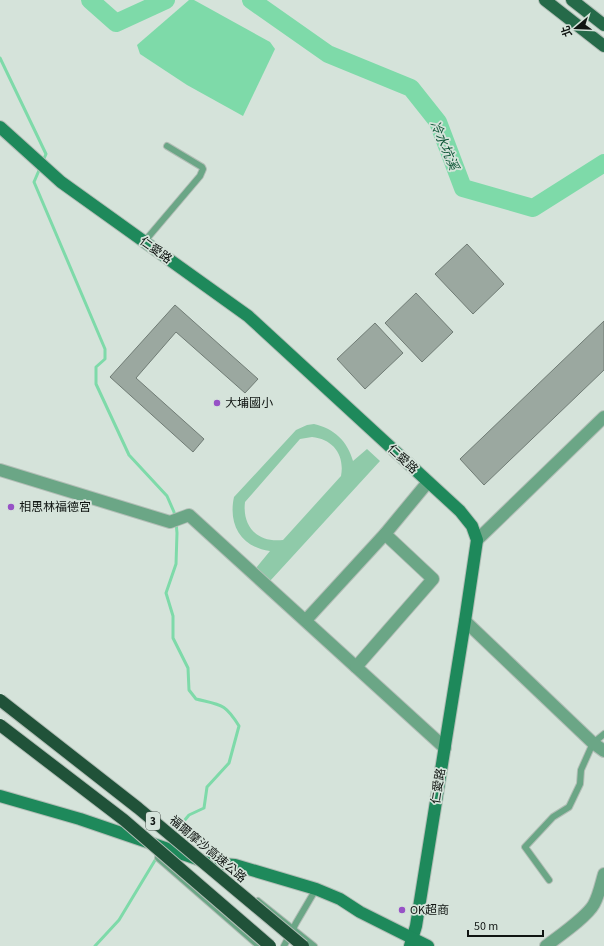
<svg xmlns="http://www.w3.org/2000/svg" width="604" height="946" viewBox="0 0 604 946" font-family="'Source Sans 3','Noto Sans TC',sans-serif">
	<rect width="100%" height="100%" fill="#d5e3da"/>
	<path fill="#8fcaa9" fill-rule="evenodd" d="M314,424C335,429 347,441 353,461L367,449L380,461L270,581L256,568L270,551C241,547 228,525 234,497L296,430L307,425ZM312,437C333,439 345,455 341,476L283,540C258,543 242,527 245,502L300,439Z"/>
	<polygon fill="#7edaa9" points="189,0 194,0 270,42 275,49 243,116 187,85 140,54 137,45"/>
	<g fill="none" stroke-linecap="round" stroke-linejoin="round">
		<g stroke="#7edaa9" stroke-width="3">
			<polyline points="0,58 46,154 43,161"/>
			<polyline points="40,168 34,182 105,349 105,359 96,367 96,384 129,455 167,496 174,512 175,517"/>
			<path d="M174,833L189,815L204,808L207,787L229,763L239,726C225,703 221,705 196,699L189,690L188,668L173,638V616L166,593L176,564L177,533L176,522"/>
			<polyline points="95,946 119,920 157,857"/>
		</g>
		<g stroke="#7edaa9" stroke-width="18">
			<polyline points="90,0 116,23 166,0"/>
			<polyline points="251,0 328,54 411,88 438,122 463,188 533,208 604,163"/>
		</g>
	</g>
	<g fill="#9ba8a0" stroke="#707c75">
		<polygon points="467,244 504,284 473,314 435,274"/>
		<polygon points="416,293 453,332 422,362 385,323"/>
		<polygon points="175,305 258,379 245,393 176,332 136,378 204,439 193,452 110,377"/>
		<polygon points="604,321 604,370 484,485 460,459"/>
		<polygon points="375,323 403,353 365,389 337,359"/>
	</g>
	<g fill="none" stroke-linecap="round" stroke-linejoin="round">
		<g stroke="#b2beb6" stroke-width="8">
			<g id="lane">
				<polyline points="144,242 200,176 203,169 202,167 167,146"/>
				<polyline points="159,849 158,858 259,946"/>
				<polyline points="549,880 525,847 553,817 569,807 580,784 581,770 593,743 604,734"/>
				<polyline points="258,901 314,946"/>
				<polyline points="284,946 296,923 316,889"/>
			</g>
		</g>
		<g stroke="#b2beb6" stroke-width="14">
			<g id="street">
				<polyline points="0,470 170,522 189,515 445,748"/>
				<polyline points="477,540 604,417"/>
				<polyline points="306,620 385,534 428,482"/>
				<polyline points="465,621 593,743 604,751"/>
				<polyline points="356,667 433,579 385,534"/>
				<path d="M546,946C559,936 587,917 594,904C599,895 601,884 604,874"/>
			</g>
		</g>
		<g stroke="#b2beb6" stroke-width="14">
			<g id="secondary">
				<polyline points="0,127 61,182 248,316 460,511 472,526 477,540 465,621 416,926 410,946"/>
				<polyline points="0,796 80,819 209,863 235,865 316,889 340,899 360,912 428,946"/>
			</g>
		</g>
		<g stroke="#b2beb6" stroke-width="14">
			<g id="primary">
				<polyline points="545,0 604,46"/>
				<polyline points="572,0 604,25"/>
			</g>
		</g>
		<use href="#lane" stroke="#6ba686" stroke-width="6"/>
		<use href="#street" stroke="#6ba686" stroke-width="12"/>
		<use href="#secondary" stroke="#1e895b" stroke-width="12"/>
		<use href="#primary" stroke="#256a49" stroke-width="12"/>
		<g stroke="#b2beb6" stroke-width="14" stroke-linecap="butt">
			<g id="highway-bridge">
				<polyline points="0,700 138,808 303,946"/>
				<polyline points="0,725 124,820 270,946"/>
			</g>
		</g>
		<use href="#highway-bridge" stroke="#205239" stroke-width="12"/>
	</g>
	<g fill="#9752c6" stroke="#d5e3da" stroke-width="1.5">
		<circle cx="217" cy="403" r="4"/>
		<circle cx="11" cy="507" r="4"/>
		<circle cx="402" cy="910" r="4"/>
	</g>
	<g text-anchor="middle" stroke-width="3.5" stroke-linejoin="round" paint-order="stroke">
		<rect fill="#d5e3da" stroke="#4b534e" stroke-width="1" x="146" y="812" width="14" height="18" rx="3"/>
		<g font-size="11" font-weight="bold" fill="#101512">
			<text x="153" y="825">3</text>
		</g>
		<g font-size="12" fill="#101512" stroke="#d5e3da">
			<text transform="translate(156 250) rotate(36)" y="4">仁愛路</text>
			<text transform="translate(403 459) rotate(43)" y="4">仁愛路</text>
			<text transform="translate(438 786) rotate(-81)" y="4">仁愛路</text>
			<text transform="translate(208 849) rotate(40)" y="4">福爾摩沙高速公路</text>
		</g>
		<g font-size="12" fill="#101512" stroke="#d5e3da" text-anchor="start">
			<text x="225" y="407">大埔國小</text>
			<text x="19" y="511">相思林福德宮</text>
			<text x="410" y="914">OK超商</text>
		</g>
		<g font-size="13" font-style="italic" fill="#12593a" stroke="#d5e3da">
			<text transform="translate(445 145) rotate(67)" y="5">冷水坑溪</text>
		</g>
	</g>
	<g transform="translate(576 28) rotate(251)" stroke="#d5e3da" stroke-width="3" paint-order="stroke">
	<path d="M0-3L7 15L0 10L-7 15Z" fill="#101512"/>
	<text y="-6" font-size="11" font-weight="bold" text-anchor="middle" fill="#101512">北</text>
	</g>
	<path d="M468 930v6h75v-6" fill="none" stroke="#101512" stroke-width="2"/>
	<text x="474" y="930" font-size="12" fill="#101512" stroke="#d5e3da" stroke-width="3" paint-order="stroke">50 m</text>
</svg>
